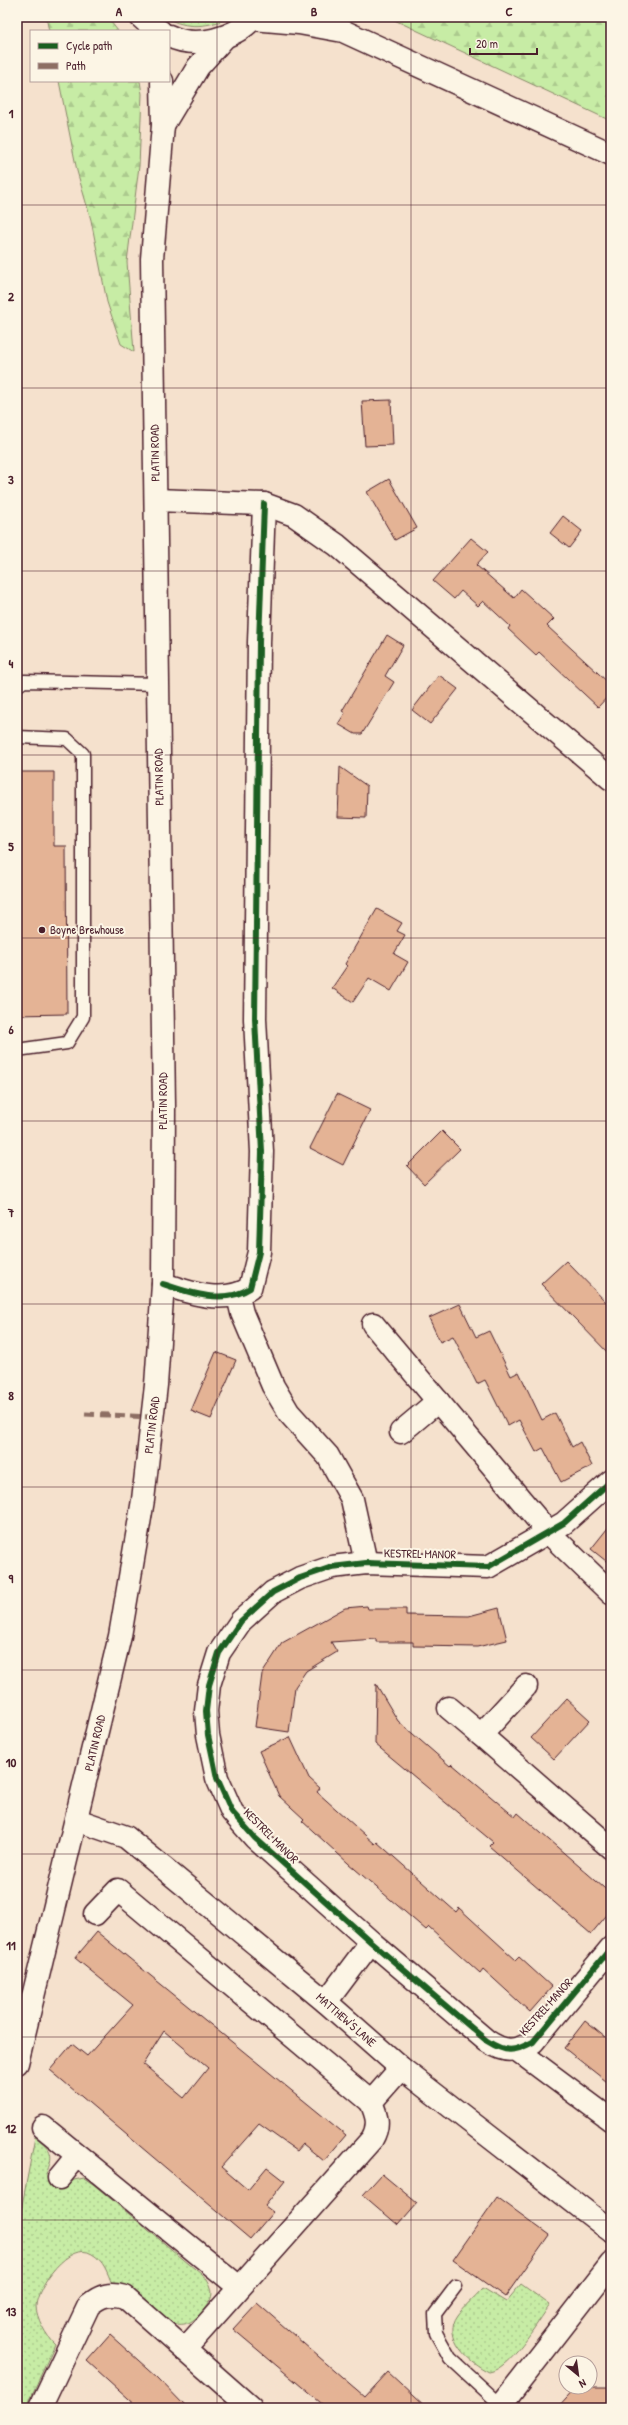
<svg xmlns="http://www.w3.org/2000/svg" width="628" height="2425" viewBox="0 0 628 2425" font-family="'Patrick Hand',sans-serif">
	<defs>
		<pattern id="grass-dots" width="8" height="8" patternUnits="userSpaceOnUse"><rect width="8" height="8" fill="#c7eca5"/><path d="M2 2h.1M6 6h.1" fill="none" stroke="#acca8e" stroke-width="1.8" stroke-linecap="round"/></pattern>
		<pattern id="forest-firs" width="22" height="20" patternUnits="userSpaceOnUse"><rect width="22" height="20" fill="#c7eca5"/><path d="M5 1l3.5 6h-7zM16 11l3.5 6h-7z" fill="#acca8e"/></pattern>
	</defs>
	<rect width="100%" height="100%" fill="#f5e1cd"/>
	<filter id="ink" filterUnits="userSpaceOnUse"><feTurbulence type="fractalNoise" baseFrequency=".025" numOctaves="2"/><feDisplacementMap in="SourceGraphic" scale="8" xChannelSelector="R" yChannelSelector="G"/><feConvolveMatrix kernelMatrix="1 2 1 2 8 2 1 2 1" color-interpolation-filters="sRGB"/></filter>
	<g filter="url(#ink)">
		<g fill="url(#grass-dots)" stroke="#888668">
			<path d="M165,17H231C209,27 187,30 165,17Z"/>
			<path d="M35,2137C53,2150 54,2155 46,2174L64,2189L74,2180L84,2178L93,2184L207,2279C212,2287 214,2295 209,2302C183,2344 163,2318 136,2295C132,2292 128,2287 124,2286C120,2284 115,2285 112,2284C107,2272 104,2261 92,2254C70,2240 37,2286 36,2306C36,2317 46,2336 55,2344L26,2408H17V2232Z"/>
			<path d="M521,2284L550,2305C537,2323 510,2369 489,2372C470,2363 441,2338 458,2315C465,2305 475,2297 483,2288L506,2302Z"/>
		</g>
		<g fill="url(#forest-firs)" stroke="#888668">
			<polygon points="46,17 107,17 118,31 49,31"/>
			<polygon points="388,17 611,17 611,121"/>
			<polygon points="59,81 140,81 142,94 139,166 127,262 134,352 121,344 107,302 91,220 77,171"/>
		</g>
		<g fill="#e4b395" stroke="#4a1f2b" fill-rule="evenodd">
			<polygon points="391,400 393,445 365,446 362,401"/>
			<polygon points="389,479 417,528 395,540 367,492"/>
			<polygon points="563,516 582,531 569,548 550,533"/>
			<polygon points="471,538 488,552 476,565 514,598 521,589 554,619 547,626 611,685 611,693 598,707 539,652 536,655 508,629 510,626 483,601 478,606 461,591 454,599 433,581"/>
			<polygon points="387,635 403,645 385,676 394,682 362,734 355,734 338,724 345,713 342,711"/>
			<polygon points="439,675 458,689 430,724 412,710"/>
			<polygon points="340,767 367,786 366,818 338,817"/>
			<polygon points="17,772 54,772 54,846 66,846 67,1014 17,1015"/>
			<polygon points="377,909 402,923 397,931 405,935 394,954 408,962 391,991 369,978 353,1002 332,988 347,966 345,964"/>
			<polygon points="337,1094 370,1110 343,1165 310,1148"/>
			<polygon points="442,1131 460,1149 424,1184 407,1166"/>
			<polygon points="566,1261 611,1307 611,1356 541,1284"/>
			<polygon points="460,1304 476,1337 489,1331 511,1376 519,1372 542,1420 555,1413 572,1447 580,1442 592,1466 561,1482 543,1448 536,1452 519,1420 508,1426 485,1380 477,1384 453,1336 440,1342 429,1318"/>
			<polygon points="216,1352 236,1360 211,1419 191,1411"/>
			<polygon points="611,1524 611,1565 591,1549"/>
			<polygon points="367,1606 368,1609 406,1609 406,1615 469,1616 499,1608 507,1640 477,1647 413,1646 413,1642 376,1642 376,1639 331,1642 337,1652 306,1671 295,1687 289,1732 255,1727 262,1674 282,1643 345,1608"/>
			<polygon points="376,1684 398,1721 450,1766 452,1764 515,1817 518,1813 611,1894 611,1910 591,1934 489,1846 493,1842 375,1744"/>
			<polygon points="567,1699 590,1720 554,1759 531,1738"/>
			<polygon points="290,1737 309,1778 320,1788 317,1792 375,1844 377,1842 456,1912 459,1908 516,1960 519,1957 552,1987 530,2012 483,1969 480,1973 429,1927 426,1930 348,1863 302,1821 304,1819 279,1796 259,1751"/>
			<path d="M97,1932L346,2135L324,2161L303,2144L297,2151L259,2124L221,2167L248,2190L267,2167L285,2181L265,2206L273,2212L250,2239L50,2070L72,2044L87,2056L133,2005L75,1958ZM164,2031L208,2068L184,2098L143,2064Z"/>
			<polygon points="585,2021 611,2042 611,2085 564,2048"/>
			<polygon points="382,2174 417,2203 398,2225 363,2195"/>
			<polygon points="497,2197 549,2235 505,2297 453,2260"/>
			<polygon points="257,2303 365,2397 388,2372 427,2408 327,2408 233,2329"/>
			<polygon points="110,2335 157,2377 187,2408 139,2408 87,2361"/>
			<polygon points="576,2387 611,2387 611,2408 557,2408"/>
		</g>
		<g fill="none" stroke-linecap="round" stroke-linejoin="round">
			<g stroke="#4a1f2b" stroke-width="15">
				<g id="service">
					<polyline points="17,686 24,681 158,684"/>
					<polyline points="17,737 67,739 83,754 83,1017 67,1043 17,1050"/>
					<polyline points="456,2286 435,2314 436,2333 450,2358 501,2405"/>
				</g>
			</g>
			<g stroke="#4a1f2b" stroke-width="25">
				<g id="minor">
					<polyline points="156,500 264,504 294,515 337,545 611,779"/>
					<path d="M163,1284C190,1293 224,1305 250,1288L259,1252L262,1152L255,1019L259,642L264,504"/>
					<polyline points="238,1296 242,1313 273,1386 289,1413 328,1456 352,1499 366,1563"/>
					<polyline points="373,1324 548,1532 611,1593"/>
					<polyline points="401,1432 438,1401"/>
					<path d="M611,1481L564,1523L488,1567L366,1563L332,1567L300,1578L273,1592L241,1621L219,1653L209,1685L206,1711L208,1735L217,1778L232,1812L255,1838L371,1942L487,2041C506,2053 514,2052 533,2042L611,1948"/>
					<polyline points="449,1708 481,1735 526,1686"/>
					<polyline points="481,1735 611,1848"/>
					<polyline points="95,1914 118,1890 371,2102"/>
					<polyline points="326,2002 371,1942"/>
					<polyline points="517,2050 611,2120"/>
					<polyline points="43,2127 239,2287"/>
					<polyline points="59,2178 77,2156"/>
					<path d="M185,2349L372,2139C380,2125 377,2116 371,2102L401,2068"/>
					<path d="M40,2408L89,2305C101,2295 110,2293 125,2297L251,2408"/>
					<polyline points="499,2408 611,2264"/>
				</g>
			</g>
			<g stroke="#4a1f2b" stroke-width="25">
				<g id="tertiary">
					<polyline points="253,19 299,23 343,31 611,154"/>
					<polyline points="77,1820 126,1837 326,2002 401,2068 611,2231"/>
				</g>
			</g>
			<g stroke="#4a1f2b" stroke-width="25">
				<g id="secondary">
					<polyline points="141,17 151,26 160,31"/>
					<path d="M169,36C195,49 235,39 254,17"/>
					<polyline points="163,125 198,67 225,37"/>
					<polyline points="17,2063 120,1636 143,1500 156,1385 163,1284 164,1106 152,259 163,125 162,81"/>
				</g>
			</g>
			<use href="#service" stroke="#fcf5e5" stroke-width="12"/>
			<use href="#minor" stroke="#fcf5e5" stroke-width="22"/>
			<use href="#tertiary" stroke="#fcf5e5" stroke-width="22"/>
			<use href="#secondary" stroke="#fcf5e5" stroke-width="22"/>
			<polyline stroke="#8d6e63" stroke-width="5" stroke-dasharray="10 5" stroke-linecap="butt" points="85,1414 153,1417"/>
			<g stroke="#fcf5e5" stroke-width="8">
				<g id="cycleway">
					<path d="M163,1284C190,1293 224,1305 250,1288L259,1252L262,1152L255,1019L259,642L264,504"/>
					<path d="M611,1481L564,1523L488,1567L366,1563L332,1567L300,1578L273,1592L241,1621L219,1653L209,1685L206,1711L208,1735L217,1778L232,1812L255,1838L371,1942L487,2041C506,2053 514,2052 533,2042L611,1948"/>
				</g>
			</g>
			<use href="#cycleway" stroke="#1b5e20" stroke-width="6"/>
		</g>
	</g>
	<path fill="none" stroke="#4a1f2b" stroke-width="1" stroke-opacity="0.55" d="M217,17V2408M411,17V2408M17,205H611M17,388H611M17,571H611M17,755H611M17,938H611M17,1121H611M17,1304H611M17,1487H611M17,1670H611M17,1854H611M17,2037H611M17,2220H611"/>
	<circle fill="#4a1f2b" stroke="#fcf5e5" stroke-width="1.5" cx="42" cy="930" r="4"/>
	<g text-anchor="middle" stroke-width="4" stroke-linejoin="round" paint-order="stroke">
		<g font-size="12" fill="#4a1f2b" stroke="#fcf5e5">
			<text transform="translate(155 453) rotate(-91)" y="4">PLATIN ROAD</text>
			<text transform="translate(159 777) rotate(-91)" y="4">PLATIN ROAD</text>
			<text transform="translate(163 1101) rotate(-90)" y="4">PLATIN ROAD</text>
			<text transform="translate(152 1425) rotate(-83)" y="4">PLATIN ROAD</text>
			<text transform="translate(420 1554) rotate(1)" y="4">KESTREL MANOR</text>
			<text transform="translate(95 1743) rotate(-77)" y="4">PLATIN ROAD</text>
			<text transform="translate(271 1836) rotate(45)" y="4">KESTREL MANOR</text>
			<text transform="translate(546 2007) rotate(-48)" y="4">KESTREL MANOR</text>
			<text transform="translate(346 2020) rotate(41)" y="4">MATTHEW'S LANE</text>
		</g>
		<g font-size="12" fill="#4a1f2b" stroke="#fcf5e5" text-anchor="start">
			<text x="50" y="934">Boyne Brewhouse</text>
		</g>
	</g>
	<rect width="628" height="2425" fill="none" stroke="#fcf5e5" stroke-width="44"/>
	<rect x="30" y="30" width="140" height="52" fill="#fcf5e5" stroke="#b59f9b"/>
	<rect x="38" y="43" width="20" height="6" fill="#1b5e20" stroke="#b59f9b"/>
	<text x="66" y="50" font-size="12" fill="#4a1f2b">Cycle path</text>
	<rect x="38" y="63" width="20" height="6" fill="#8d6e63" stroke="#b59f9b"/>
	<text x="66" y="70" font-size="12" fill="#4a1f2b">Path</text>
	<g transform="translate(578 2375) rotate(151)"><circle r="19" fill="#fcf5e5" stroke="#b59f9b"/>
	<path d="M0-3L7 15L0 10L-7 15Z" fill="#4a1f2b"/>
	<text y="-6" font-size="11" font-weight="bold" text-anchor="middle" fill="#4a1f2b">N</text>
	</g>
	<path d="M470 48v6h67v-6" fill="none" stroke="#4a1f2b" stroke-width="2"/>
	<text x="476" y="48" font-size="12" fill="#4a1f2b" stroke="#fcf5e5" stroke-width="3" paint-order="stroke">20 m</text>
	<rect x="22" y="22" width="584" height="2381" fill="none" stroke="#4a1f2b" stroke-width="1.5"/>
	<g font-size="13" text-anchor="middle" font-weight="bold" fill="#4a1f2b">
		<text x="119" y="16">A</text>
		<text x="314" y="16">B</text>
		<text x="509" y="16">C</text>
		<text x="11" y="118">1</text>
		<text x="11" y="301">2</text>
		<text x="11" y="484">3</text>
		<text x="11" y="668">4</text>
		<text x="11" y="851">5</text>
		<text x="11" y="1034">6</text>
		<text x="11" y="1217">7</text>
		<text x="11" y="1400">8</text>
		<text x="11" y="1583">9</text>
		<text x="11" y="1767">10</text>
		<text x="11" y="1950">11</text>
		<text x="11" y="2133">12</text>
		<text x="11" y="2316">13</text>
	</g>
</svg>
